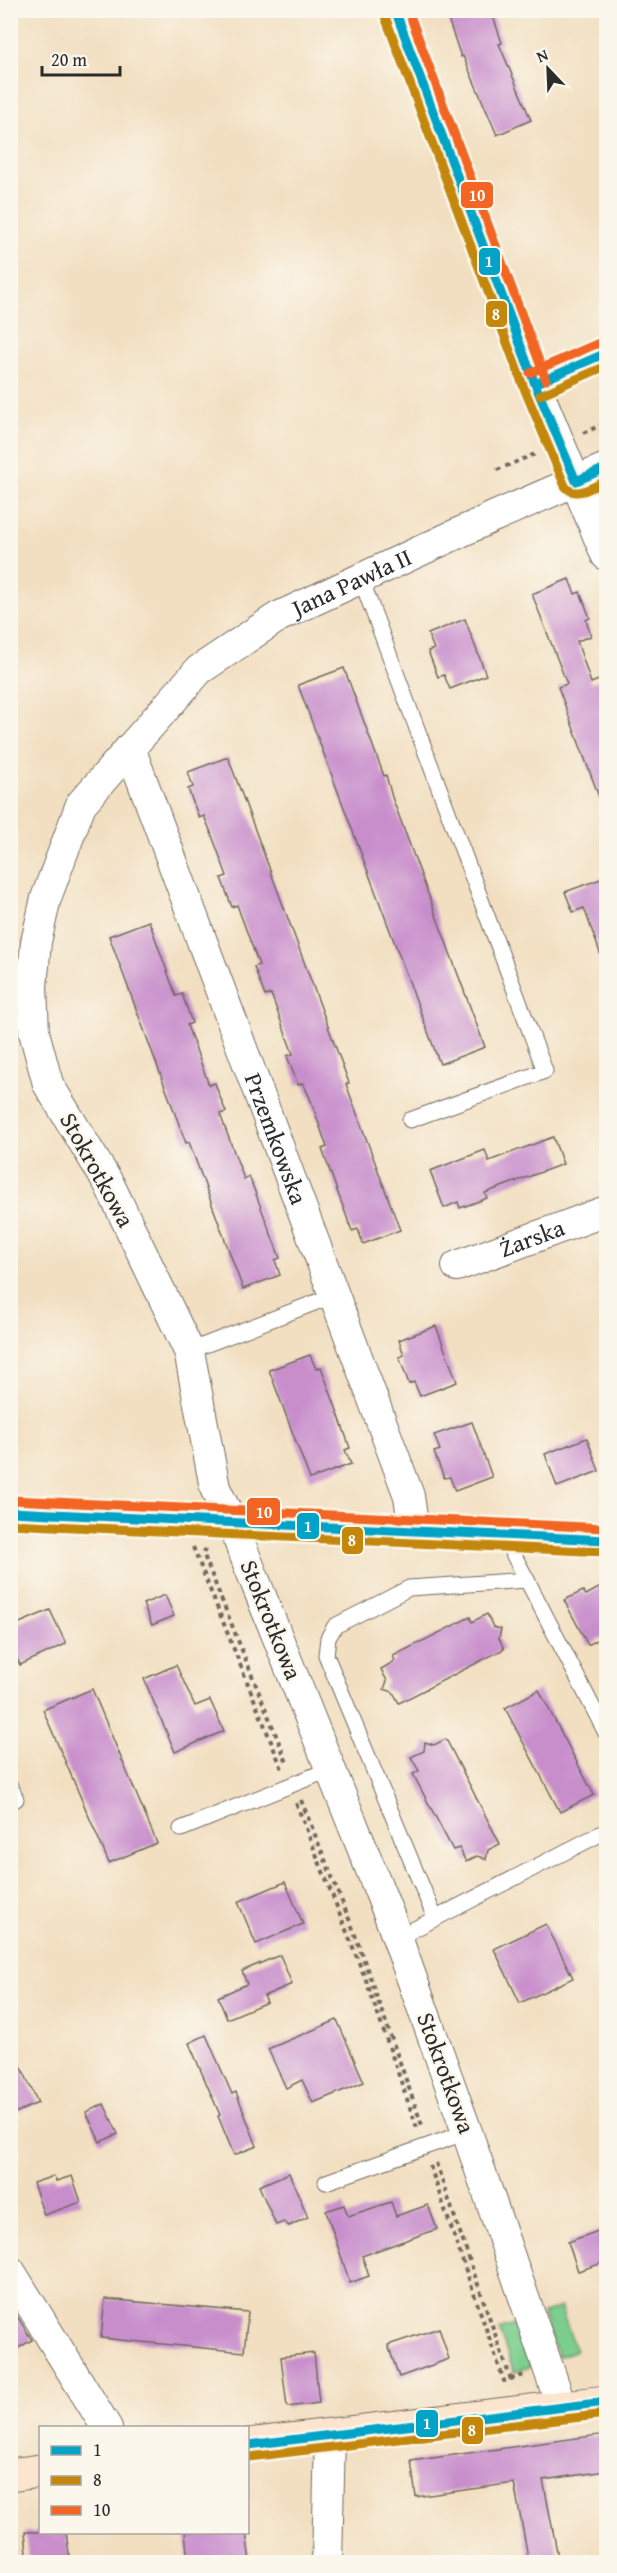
<svg xmlns="http://www.w3.org/2000/svg" width="617" height="2573" viewBox="0 0 617 2573" font-family="'Gentium Book Plus',serif">
	<rect width="100%" height="100%" fill="#fbf7ec"/>
	<filter id="ink" filterUnits="userSpaceOnUse"><feTurbulence type="fractalNoise" baseFrequency=".0167" numOctaves="2"/><feDisplacementMap in="SourceGraphic" scale="12" xChannelSelector="R" yChannelSelector="G"/><feConvolveMatrix kernelMatrix="1 2 1 2 8 2 1 2 1" color-interpolation-filters="sRGB"/></filter>
	<filter id="wash" filterUnits="userSpaceOnUse"><feTurbulence type="fractalNoise" baseFrequency=".008" numOctaves="4" result="noise"/><feDisplacementMap in="SourceGraphic" scale="24" xChannelSelector="R" yChannelSelector="G"/><feGaussianBlur stdDeviation="1.35" result="paint"/><feColorMatrix in="noise" values="0 0 0 0 0 0 0 0 0 0 0 0 0 0 0 0 0 1.4 0 .05"/><feComposite in="paint" operator="in"/></filter>
	<g filter="url(#wash)">
		<rect width="100%" height="100%" fill="#f2dfc1"/>
		<g fill="#7cce8f" stroke="#547c5d" stroke-width="1.5">
			<polygon points="560,2307 576,2350 558,2357 543,2314"/>
			<polygon points="517,2324 531,2366 514,2372 499,2330"/>
		</g>
		<g id="blocks">
			<g fill="#c88ecc">
				<polygon points="450,10 491,10 502,43 499,44 531,120 497,135 463,56 461,57 448,19 452,17"/>
				<polygon points="569,579 575,594 580,592 590,618 586,620 591,636 577,641 591,683 606,677 606,810 604,810 558,687 567,684 532,594"/>
				<polygon points="465,619 486,675 450,689 444,675 438,677 428,651 434,649 428,634"/>
				<polygon points="344,668 384,776 386,775 392,797 485,1047 440,1064 298,685"/>
				<polygon points="228,757 349,1083 346,1084 400,1230 363,1244 358,1229 352,1231 335,1185 322,1149 327,1147 310,1098 303,1083 298,1085 287,1056 293,1054 271,994 265,996 254,967 259,965 237,905 232,907 221,878 227,876 210,830 204,816 199,818 188,789 193,787 188,772"/>
				<polygon points="606,877 606,964 604,964 584,908 573,912 565,892"/>
				<polygon points="149,921 176,996 182,994 187,1008 192,1023 187,1025 209,1085 215,1083 220,1097 226,1112 220,1114 244,1179 249,1176 280,1258 275,1260 280,1275 243,1289 189,1142 186,1143 109,936"/>
				<polygon points="553,1137 563,1164 485,1193 487,1198 460,1208 458,1202 444,1208 430,1171 485,1150 489,1161"/>
				<polygon points="436,1326 457,1382 420,1396 414,1382 409,1384 404,1370 399,1357 404,1355 399,1340"/>
				<polygon points="310,1355 316,1369 321,1367 339,1416 350,1448 345,1450 351,1464 310,1479 269,1370"/>
				<polygon points="472,1422 492,1477 455,1491 450,1477 444,1478 434,1452 440,1450 434,1435"/>
				<polygon points="587,1438 599,1471 557,1487 545,1454"/>
				<polygon points="606,1584 606,1635 588,1645 564,1600 583,1591 586,1595"/>
				<polygon points="165,1595 174,1616 152,1625 143,1604"/>
				<polygon points="50,1610 66,1644 20,1665 10,1643 10,1627"/>
				<polygon points="487,1614 493,1627 501,1629 499,1638 504,1649 399,1703 393,1692 384,1689 387,1681 381,1669 395,1661 393,1656 470,1617 472,1622"/>
				<polygon points="176,1665 195,1706 210,1700 224,1731 175,1752 144,1679"/>
				<polygon points="92,1689 157,1843 109,1863 43,1710"/>
				<polygon points="539,1690 594,1795 560,1812 505,1708"/>
				<polygon points="446,1739 500,1844 488,1850 486,1859 477,1856 466,1862 459,1848 453,1850 413,1774 419,1771 411,1757 424,1751 425,1742 434,1745"/>
				<polygon points="285,1882 303,1924 256,1944 238,1902"/>
				<polygon points="546,1924 573,1978 520,2003 494,1949"/>
				<polygon points="280,1955 292,1984 264,1996 267,2002 227,2019 218,1997 247,1984 242,1971"/>
				<polygon points="337,2020 364,2082 313,2103 302,2080 286,2088 268,2049"/>
				<polygon points="206,2035 232,2094 236,2092 257,2146 234,2155 218,2116 220,2115 189,2043"/>
				<polygon points="10,2042 38,2103 10,2115"/>
				<polygon points="104,2104 118,2134 100,2142 86,2112"/>
				<polygon points="289,2173 308,2217 289,2226 284,2222 276,2225 259,2186"/>
				<polygon points="54,2176 56,2181 72,2176 81,2202 44,2215 33,2183"/>
				<polygon points="391,2202 396,2216 428,2205 437,2229 362,2256 369,2276 350,2283 326,2211 344,2205 348,2216"/>
				<polygon points="606,2228 606,2262 578,2271 568,2242"/>
				<polygon points="105,2299 248,2312 244,2352 101,2338"/>
				<polygon points="10,2305 32,2340 10,2353"/>
				<polygon points="439,2328 449,2359 399,2377 388,2345"/>
				<polygon points="314,2353 319,2403 287,2407 281,2357"/>
				<polygon points="606,2434 606,2471 543,2480 559,2562 529,2562 514,2483 416,2497 411,2461"/>
				<polygon points="25,2532 66,2532 70,2562 28,2562"/>
				<polygon points="185,2532 246,2532 250,2562 188,2562"/>
			</g>
		</g>
	</g>
	<g filter="url(#ink)">
		<use href="#blocks" fill-opacity="0" stroke="#716a60" stroke-width="1.5"/>
		<g fill="none" stroke-linecap="round" stroke-linejoin="round">
			<g stroke="#716a60" stroke-width="17">
				<g id="lane">
					<polyline points="535,384 606,353"/>
					<polyline points="361,579 545,1071 410,1120"/>
					<polyline points="189,1351 335,1295"/>
					<polyline points="503,1535 527,1580"/>
					<polyline points="10,1786 16,1799"/>
					<polyline points="181,1829 331,1769"/>
					<polyline points="435,1918 326,1655 328,1638 335,1626 409,1588 527,1580 606,1733"/>
					<polyline points="397,1938 606,1831"/>
					<polyline points="326,2182 467,2132"/>
				</g>
			</g>
			<g stroke="#716a60" stroke-width="32">
				<g id="street">
					<polyline points="395,10 535,384 606,555"/>
					<path id="s1" d="M130,748L409,1496L414,1531"/>
					<path id="s2" d="M457,1266L606,1211"/>
					<polyline points="10,1512 606,1540"/>
					<polyline points="10,2271 107,2428"/>
					<path id="s3" d="M562,2408L467,2132L389,1915L231,1521L215,1488L189,1351L109,1184L48,1084L34,1032L32,987L36,942L46,898L81,804L199,670L278,617L493,517L606,468"/>
					<polyline points="327,2562 330,2435"/>
				</g>
			</g>
			<g stroke="#716a60" stroke-width="35">
				<g id="secondary">
					<polyline points="248,2445 606,2402"/>
					<polyline points="10,2475 40,2471"/>
				</g>
			</g>
			<g stroke="#716a60" stroke-width="4" stroke-dasharray="4.5 4.5" stroke-linecap="butt">
				<polyline points="583,433 606,423"/>
				<polyline points="497,470 535,454"/>
				<polyline points="601,580 606,594"/>
				<polyline points="193,1547 282,1769"/>
				<polyline points="206,1549 203,1553 288,1765"/>
				<polyline points="301,1800 353,1929 423,2128"/>
				<polyline points="296,1803 367,1983 417,2128"/>
				<polyline points="436,2163 511,2380"/>
				<polyline points="430,2166 504,2381 524,2375"/>
			</g>
			<use href="#lane" stroke="#fff" stroke-width="15"/>
			<use href="#street" stroke="#fff" stroke-width="30"/>
			<use href="#secondary" stroke="#fce5cf" stroke-width="33"/>
			<g stroke="#fbf7ec" stroke-width="14">
				<g id="bus-1">
					<polyline points="395,10 535,384 576,481 606,468"/>
					<polyline points="535,384 606,353"/>
					<polyline points="10,1512 606,1540"/>
					<polyline points="248,2445 606,2402"/>
				</g>
			</g>
			<g stroke="#fbf7ec" stroke-width="14">
				<g id="bus-2">
					<path d="M384,14L524,388L565,486C575,500 594,486 606,481"/>
					<polyline points="540,395 606,366"/>
					<polyline points="10,1524 605,1552"/>
					<polyline points="249,2457 606,2414"/>
				</g>
			</g>
			<g stroke="#fbf7ec" stroke-width="14">
				<g id="bus-3">
					<polyline points="408,10 546,380"/>
					<polyline points="530,373 601,342"/>
					<polyline points="11,1500 606,1528"/>
				</g>
			</g>
			<use href="#bus-1" stroke="#02a3c6" stroke-width="9"/>
			<use href="#bus-2" stroke="#c4870b" stroke-width="9"/>
			<use href="#bus-3" stroke="#f26522" stroke-width="9"/>
		</g>
	</g>
	<g text-anchor="middle" stroke-width="5" stroke-linejoin="round" paint-order="stroke">
		<g font-size="24" fill="#2b2b2b" stroke="#fbf7ec">
			<text dy="8" stroke="none"><textPath href="#s3" startOffset="2070">Jana Pawła II</textPath></text>
			<text dy="8" stroke="none"><textPath href="#s1" startOffset="417">Przemkowska</textPath></text>
			<text transform="translate(97 1170) rotate(61)" y="8">Stokrotkowa</text>
			<text dy="8" stroke="none"><textPath href="#s2" startOffset="80">Żarska</textPath></text>
			<text transform="translate(271 1620) rotate(68)" y="8">Stokrotkowa</text>
			<text transform="translate(446 2073) rotate(70)" y="8">Stokrotkowa</text>
		</g>
	</g>
	<g stroke="#fbf7ec" stroke-width="2">
		<rect x="460" y="181" width="34" height="28" rx="6" fill="#f26522"/>
		<rect x="478" y="247" width="23" height="29" rx="6" fill="#02a3c6"/>
		<rect x="485" y="300" width="23" height="28" rx="6" fill="#c4870b"/>
		<rect x="246" y="1497" width="35" height="29" rx="6" fill="#f26522"/>
		<rect x="296" y="1512" width="24" height="28" rx="6" fill="#02a3c6"/>
		<rect x="341" y="1526" width="23" height="29" rx="6" fill="#c4870b"/>
		<rect x="415" y="2409" width="24" height="29" rx="6" fill="#02a3c6"/>
		<rect x="461" y="2416" width="23" height="29" rx="6" fill="#c4870b"/>
	</g>
	<g font-size="16" text-anchor="middle" font-weight="bold" fill="#fff">
		<text x="477" y="201">10</text>
		<text x="489" y="267">1</text>
		<text x="496" y="320">8</text>
		<text x="264" y="1518">10</text>
		<text x="308" y="1532">1</text>
		<text x="352" y="1546">8</text>
		<text x="427" y="2429">1</text>
		<text x="472" y="2436">8</text>
	</g>
	<rect width="617" height="2573" fill="none" stroke="#fbf7ec" stroke-width="36"/>
	<rect x="39" y="2426" width="210" height="108" fill="#fbf7ec" stroke="#a8a59f" stroke-width="1.5"/>
	<rect x="51" y="2446" width="30" height="9" fill="#02a3c6" stroke="#a8a59f" stroke-width="1.5"/>
	<text x="93" y="2456" font-size="18" fill="#2b2b2b">1</text>
	<rect x="51" y="2476" width="30" height="9" fill="#c4870b" stroke="#a8a59f" stroke-width="1.5"/>
	<text x="93" y="2486" font-size="18" fill="#2b2b2b">8</text>
	<rect x="51" y="2506" width="30" height="9" fill="#f26522" stroke="#a8a59f" stroke-width="1.5"/>
	<text x="93" y="2516" font-size="18" fill="#2b2b2b">10</text>
	<g transform="translate(548 69) rotate(337)" stroke="#fbf7ec" stroke-width="4.5" paint-order="stroke">
	<path d="M0-4.5L10 22L0 15L-10 22Z" fill="#2b2b2b"/>
	<text y="-9" font-size="16" font-weight="bold" text-anchor="middle" fill="#2b2b2b">N</text>
	</g>
	<path d="M42 66v9h78v-9" fill="none" stroke="#2b2b2b" stroke-width="3"/>
	<text x="51" y="66" font-size="18" fill="#2b2b2b" stroke="#fbf7ec" stroke-width="4.5" paint-order="stroke">20 m</text>
</svg>
